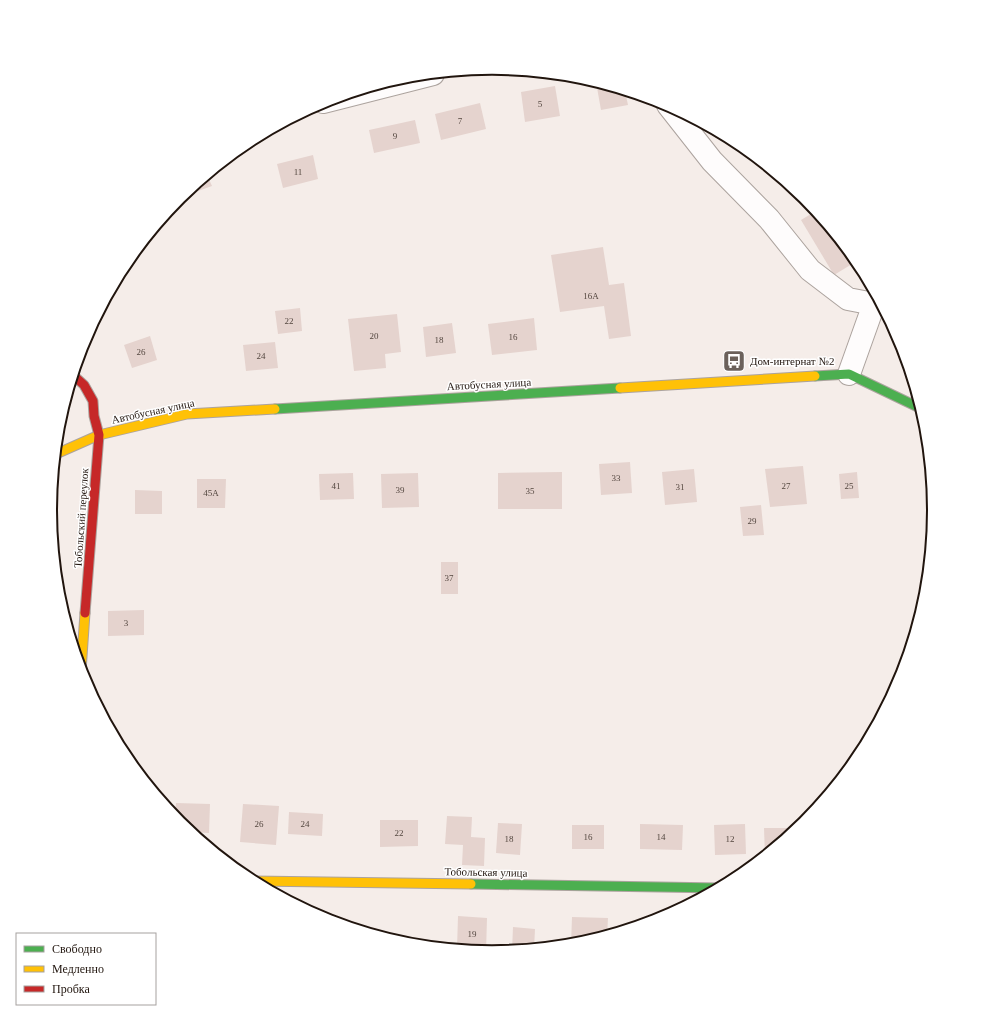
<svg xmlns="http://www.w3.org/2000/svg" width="985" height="1021" viewBox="0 0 985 1021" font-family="Georgia,serif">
	<rect width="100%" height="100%" fill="#f5ede9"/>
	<g fill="#e5d3ce">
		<polygon points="596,82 625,91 628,105 601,110"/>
		<polygon points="555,86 560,116 525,122 521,92"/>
		<polygon points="480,103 486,129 441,140 435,114"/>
		<polygon points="415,120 420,143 374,153 369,130"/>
		<polygon points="313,155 318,179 283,188 277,164"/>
		<polygon points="207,175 212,186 198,191 196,185"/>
		<polygon points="816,211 857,261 834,275 801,220"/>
		<polygon points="603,247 609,285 624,283 631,336 609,339 604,306 560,312 551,255"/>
		<polygon points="300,308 302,331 278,334 275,311"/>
		<polygon points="397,314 401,352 385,354 386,368 354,371 348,319"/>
		<polygon points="534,318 537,350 492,355 488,324"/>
		<polygon points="452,323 456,353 426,357 423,327"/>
		<polygon points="150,336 157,360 132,368 124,345"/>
		<polygon points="275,342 278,368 246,371 243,345"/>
		<polygon points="630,462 632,493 601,495 599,464"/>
		<polygon points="803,466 807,504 770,507 765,469"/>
		<polygon points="694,469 697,502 665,505 662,472"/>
		<polygon points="562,472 562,509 498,509 498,473"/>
		<polygon points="857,472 859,498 841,499 839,474"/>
		<polygon points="353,473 354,499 320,500 319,474"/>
		<polygon points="418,473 419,507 382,508 381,474"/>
		<polygon points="197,479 226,479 225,508 197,508"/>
		<polygon points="135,490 162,491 162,514 135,514"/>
		<polygon points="934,504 935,511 933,527 926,507"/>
		<polygon points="761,505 764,535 743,536 740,507"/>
		<rect x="441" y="562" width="17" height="32"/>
		<polygon points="144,610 144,635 108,636 108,611"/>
		<polygon points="176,803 210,804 209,833 190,832 179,823 175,818"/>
		<polygon points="243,804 279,806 276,845 240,842"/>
		<polygon points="289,812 323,814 322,836 288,834"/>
		<polygon points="447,816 472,817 471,837 485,838 484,866 462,865 463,845 445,844"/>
		<polygon points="380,820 418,820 418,846 380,847"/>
		<polygon points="498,823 522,824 520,855 496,853"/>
		<polygon points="640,824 683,825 682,850 640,849"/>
		<polygon points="745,824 746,854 715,855 714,825"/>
		<rect x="572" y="825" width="32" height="24"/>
		<polygon points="764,828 800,828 765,857"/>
		<polygon points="458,916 487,918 486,952 457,949"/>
		<polygon points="572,917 608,918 607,936 579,945 571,945"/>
		<polygon points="513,927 535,929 534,949 512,951"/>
	</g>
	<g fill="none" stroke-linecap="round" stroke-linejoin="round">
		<g stroke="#aca39e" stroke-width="24">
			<g id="street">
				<polyline points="323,102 433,74"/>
				<polyline points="668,105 712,161 769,219 810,270 848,299 874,304"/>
				<polyline points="849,374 874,304 879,300"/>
			</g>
		</g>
		<g stroke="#aca39e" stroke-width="11">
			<g id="fast">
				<polyline points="815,376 849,374 922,409"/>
				<polyline points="275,409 620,388"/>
				<polyline points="471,884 720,888"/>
			</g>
		</g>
		<g stroke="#aca39e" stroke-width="11">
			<g id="slow">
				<polyline points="620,388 815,376"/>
				<polyline points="56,454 99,435 187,414 275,409"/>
				<polyline points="81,671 85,613"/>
				<polyline points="251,881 471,884"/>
			</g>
		</g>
		<g stroke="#aca39e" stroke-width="11">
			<polyline id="jam" points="73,375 84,385 93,401 94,416 99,435 85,613"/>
		</g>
		<use href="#street" stroke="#fefcfc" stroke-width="22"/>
		<use href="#fast" stroke="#4caf50" stroke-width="9"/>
		<use href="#slow" stroke="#ffc107" stroke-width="9"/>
		<use href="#jam" stroke="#c62828" stroke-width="9"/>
	</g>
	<defs>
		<g id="bus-square" transform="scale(1.15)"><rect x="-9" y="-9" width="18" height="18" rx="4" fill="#6b615b" stroke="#fff"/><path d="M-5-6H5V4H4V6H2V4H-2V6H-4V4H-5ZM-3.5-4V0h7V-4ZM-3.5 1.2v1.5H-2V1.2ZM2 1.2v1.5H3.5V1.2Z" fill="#fff"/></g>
	</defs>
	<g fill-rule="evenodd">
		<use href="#bus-square" x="734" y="361"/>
	</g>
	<g text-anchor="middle" stroke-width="3" stroke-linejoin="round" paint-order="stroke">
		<g font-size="9" fill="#53463f">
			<text x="540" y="107">5</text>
			<text x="460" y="124">7</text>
			<text x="395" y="139">9</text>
			<text x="298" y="175">11</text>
			<text x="591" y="299">16А</text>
			<text x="289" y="324">22</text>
			<text x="374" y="339">20</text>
			<text x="513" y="340">16</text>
			<text x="439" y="343">18</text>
			<text x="141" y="355">26</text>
			<text x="261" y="359">24</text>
			<text x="616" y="481">33</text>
			<text x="336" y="489">41</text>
			<text x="786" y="489">27</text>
			<text x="849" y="489">25</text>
			<text x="680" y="490">31</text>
			<text x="400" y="493">39</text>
			<text x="530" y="494">35</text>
			<text x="211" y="496">45А</text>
			<text x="752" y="524">29</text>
			<text x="449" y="581">37</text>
			<text x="126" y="626">3</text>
			<text x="259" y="827">26</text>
			<text x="305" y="827">24</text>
			<text x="399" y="836">22</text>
			<text x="588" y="840">16</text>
			<text x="661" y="840">14</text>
			<text x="509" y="842">18</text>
			<text x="730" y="842">12</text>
			<text x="472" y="937">19</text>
		</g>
		<g font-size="11" fill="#21150e" stroke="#fff" text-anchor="start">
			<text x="750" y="365">Дом-интернат №2</text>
		</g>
		<g font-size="11" fill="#21150e" stroke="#fff">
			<text transform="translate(489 384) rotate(-3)" y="4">Автобусная улица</text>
			<text transform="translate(153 411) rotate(-12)" y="4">Автобусная улица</text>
			<text transform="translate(81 518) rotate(-86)" y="4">Тобольский переулок</text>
			<text transform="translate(486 872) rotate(1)" y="4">Тобольская улица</text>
		</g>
	</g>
	<path d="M0 0H985V1021H0ZM57 510a435 435 0 1 1 870 0a435 435 0 1 1-870 0Z" fill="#fff" fill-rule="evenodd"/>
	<path fill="none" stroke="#21150e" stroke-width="2" d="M57 510a435 435 0 1 1 870 0a435 435 0 1 1-870 0Z"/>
	<rect x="16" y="933" width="140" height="72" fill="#ffffff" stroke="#a6a19f"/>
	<rect x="24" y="946" width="20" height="6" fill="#4caf50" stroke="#a6a19f"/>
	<text x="52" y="953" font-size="12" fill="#21150e">Свободно</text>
	<rect x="24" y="966" width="20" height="6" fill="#ffc107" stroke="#a6a19f"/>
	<text x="52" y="973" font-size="12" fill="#21150e">Медленно</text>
	<rect x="24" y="986" width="20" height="6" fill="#c62828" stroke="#a6a19f"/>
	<text x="52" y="993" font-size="12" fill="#21150e">Пробка</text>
</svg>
